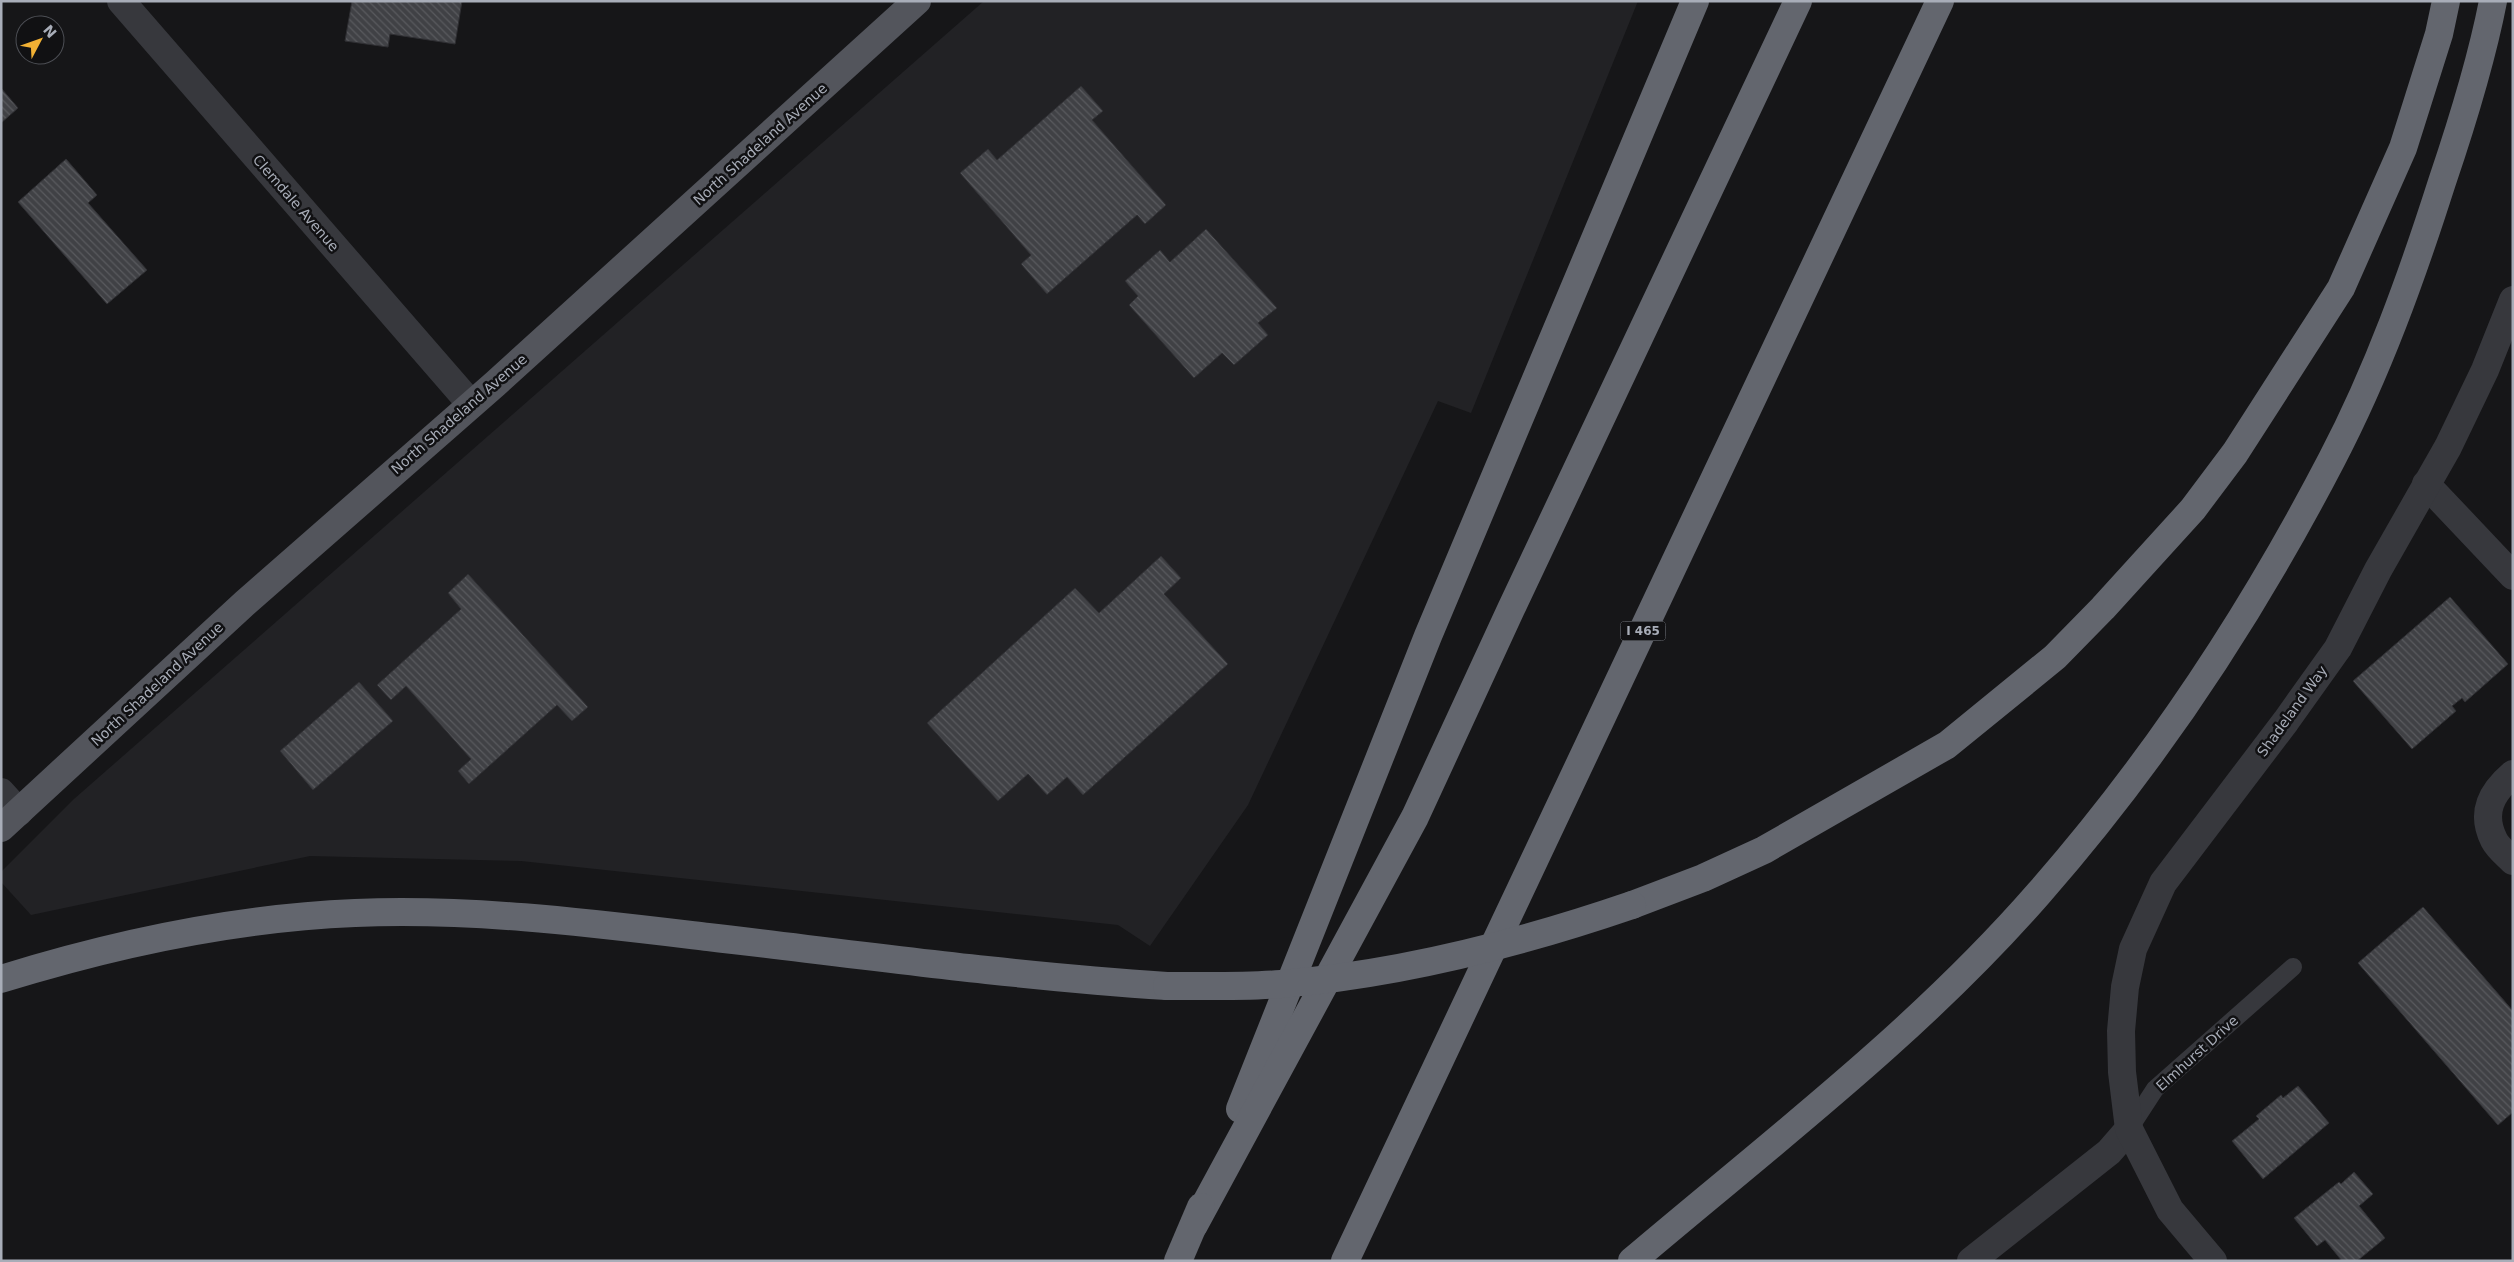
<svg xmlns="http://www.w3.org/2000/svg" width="2514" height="1262" viewBox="0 0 2514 1262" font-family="'DejaVu Sans',sans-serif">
	<defs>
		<pattern id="building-back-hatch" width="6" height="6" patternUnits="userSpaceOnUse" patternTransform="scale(1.25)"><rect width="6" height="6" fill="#404145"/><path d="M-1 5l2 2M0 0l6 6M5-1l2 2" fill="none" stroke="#595a5e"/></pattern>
	</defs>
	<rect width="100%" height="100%" fill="#161618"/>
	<polygon fill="#222225" points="984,1 1638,1 1471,413 1438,401 1248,805 1150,946 1118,925 521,861 310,856 31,915 1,882 1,872 74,799"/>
	<g fill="url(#building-back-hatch)" stroke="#303034">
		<polygon points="352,1 462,1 455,44 390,34 388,47 345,41"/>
		<polygon points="1081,86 1103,111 1092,120 1166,205 1145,224 1137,215 1047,294 1021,264 1031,255 960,173 988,149 997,160"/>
		<polygon points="1,88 18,108 1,123"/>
		<polygon points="66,159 97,195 88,203 147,270 107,304 18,202"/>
		<polygon points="1206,229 1277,308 1258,323 1268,335 1234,365 1222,353 1194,378 1129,305 1138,296 1125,281 1160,250 1170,262"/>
		<polygon points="1161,556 1181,578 1164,594 1228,664 1083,795 1067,777 1047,795 1028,774 998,801 927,723 1075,588 1099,613"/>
		<polygon points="468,574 588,707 572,721 557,705 469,784 458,771 471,759 406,686 391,700 377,685 461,609 448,593"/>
		<polygon points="2450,597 2508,664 2465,702 2462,698 2452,706 2456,711 2412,749 2353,681"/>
		<polygon points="359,682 393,721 313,790 280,751"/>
		<polygon points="2423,907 2513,1011 2513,1112 2498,1125 2358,963"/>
		<polygon points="2298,1086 2329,1123 2263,1179 2232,1141 2259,1119 2256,1116 2281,1095 2283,1098"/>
		<polygon points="2354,1172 2373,1194 2359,1206 2385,1238 2357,1261 2342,1261 2325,1240 2317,1246 2294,1218 2339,1182 2341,1184"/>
	</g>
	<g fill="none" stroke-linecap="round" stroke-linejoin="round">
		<polyline stroke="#37383d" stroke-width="18" points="2129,1129 2155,1089 2293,967"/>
		<g stroke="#37383d" stroke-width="28">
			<polyline points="121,1 471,404"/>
			<polyline points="2426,484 2513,576"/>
			<path d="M2513,774C2492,792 2480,812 2494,840C2498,848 2507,855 2513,861"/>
			<polyline points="1,792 19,812"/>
			<polyline points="1971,1261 2109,1152 2129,1129"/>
			<polyline points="2213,1261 2170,1210 2129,1129 2122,1072 2121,1031 2125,987 2133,949 2163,883 2286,721 2338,648 2378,570 2448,447 2485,370 2513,300"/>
		</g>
		<polyline stroke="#53555c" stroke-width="28" points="1,828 245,603 495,384 917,1"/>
		<g stroke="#63666e" stroke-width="28">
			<polyline points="1632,905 1703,878 1764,850 1947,745 2055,657 2103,608 2193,509 2235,453 2341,288 2403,148 2439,34 2446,1"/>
			<path d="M1,979C117,943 234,918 355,913C473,908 591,923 708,937C861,955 1014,976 1167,986"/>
			<polyline points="1240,1109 1428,636 1695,1"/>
			<polyline points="1194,1225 1415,817 1511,609 1798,1"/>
			<polyline points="1178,1261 1201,1207"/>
			<polyline points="1345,1261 1940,1"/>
			<path d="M1632,1261C1771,1143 1919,1031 2039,893C2154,762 2252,613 2332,459C2378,371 2412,276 2442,182C2462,123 2481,63 2493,1"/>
		</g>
		<path stroke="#63666e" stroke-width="28" d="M1167,986C1205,986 1243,987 1281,984C1402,974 1518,944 1632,905"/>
	</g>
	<g text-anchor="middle" stroke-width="5" stroke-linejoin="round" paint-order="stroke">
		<rect fill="#111113" stroke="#7b7e86" stroke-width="1" x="1620.5" y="621.5" width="45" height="19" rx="4"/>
		<g font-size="12" font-weight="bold" fill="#a8adb8">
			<text x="1643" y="635">I 465</text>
		</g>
		<g font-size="14" fill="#a8adb8" stroke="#111113">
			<text transform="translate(760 144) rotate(-42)" y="5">North Shadeland Avenue</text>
			<text transform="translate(296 203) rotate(49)" y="5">Clemdale Avenue</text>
			<text transform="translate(459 414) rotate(-41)" y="5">North Shadeland Avenue</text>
			<text transform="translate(157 684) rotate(-43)" y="5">North Shadeland Avenue</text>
			<text transform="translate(2292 711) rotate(-54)" y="5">Shadeland Way</text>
			<text transform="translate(2197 1053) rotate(-42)" y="5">Elmhurst Drive</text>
		</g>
	</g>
	<rect width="2514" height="1262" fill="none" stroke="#a8adb8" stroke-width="5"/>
	<g transform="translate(40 40) rotate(49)"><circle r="24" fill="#111113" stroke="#4d4f55"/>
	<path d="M0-4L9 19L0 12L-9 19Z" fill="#f2b134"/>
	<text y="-8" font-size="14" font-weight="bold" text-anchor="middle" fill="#a8adb8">N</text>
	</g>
</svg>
